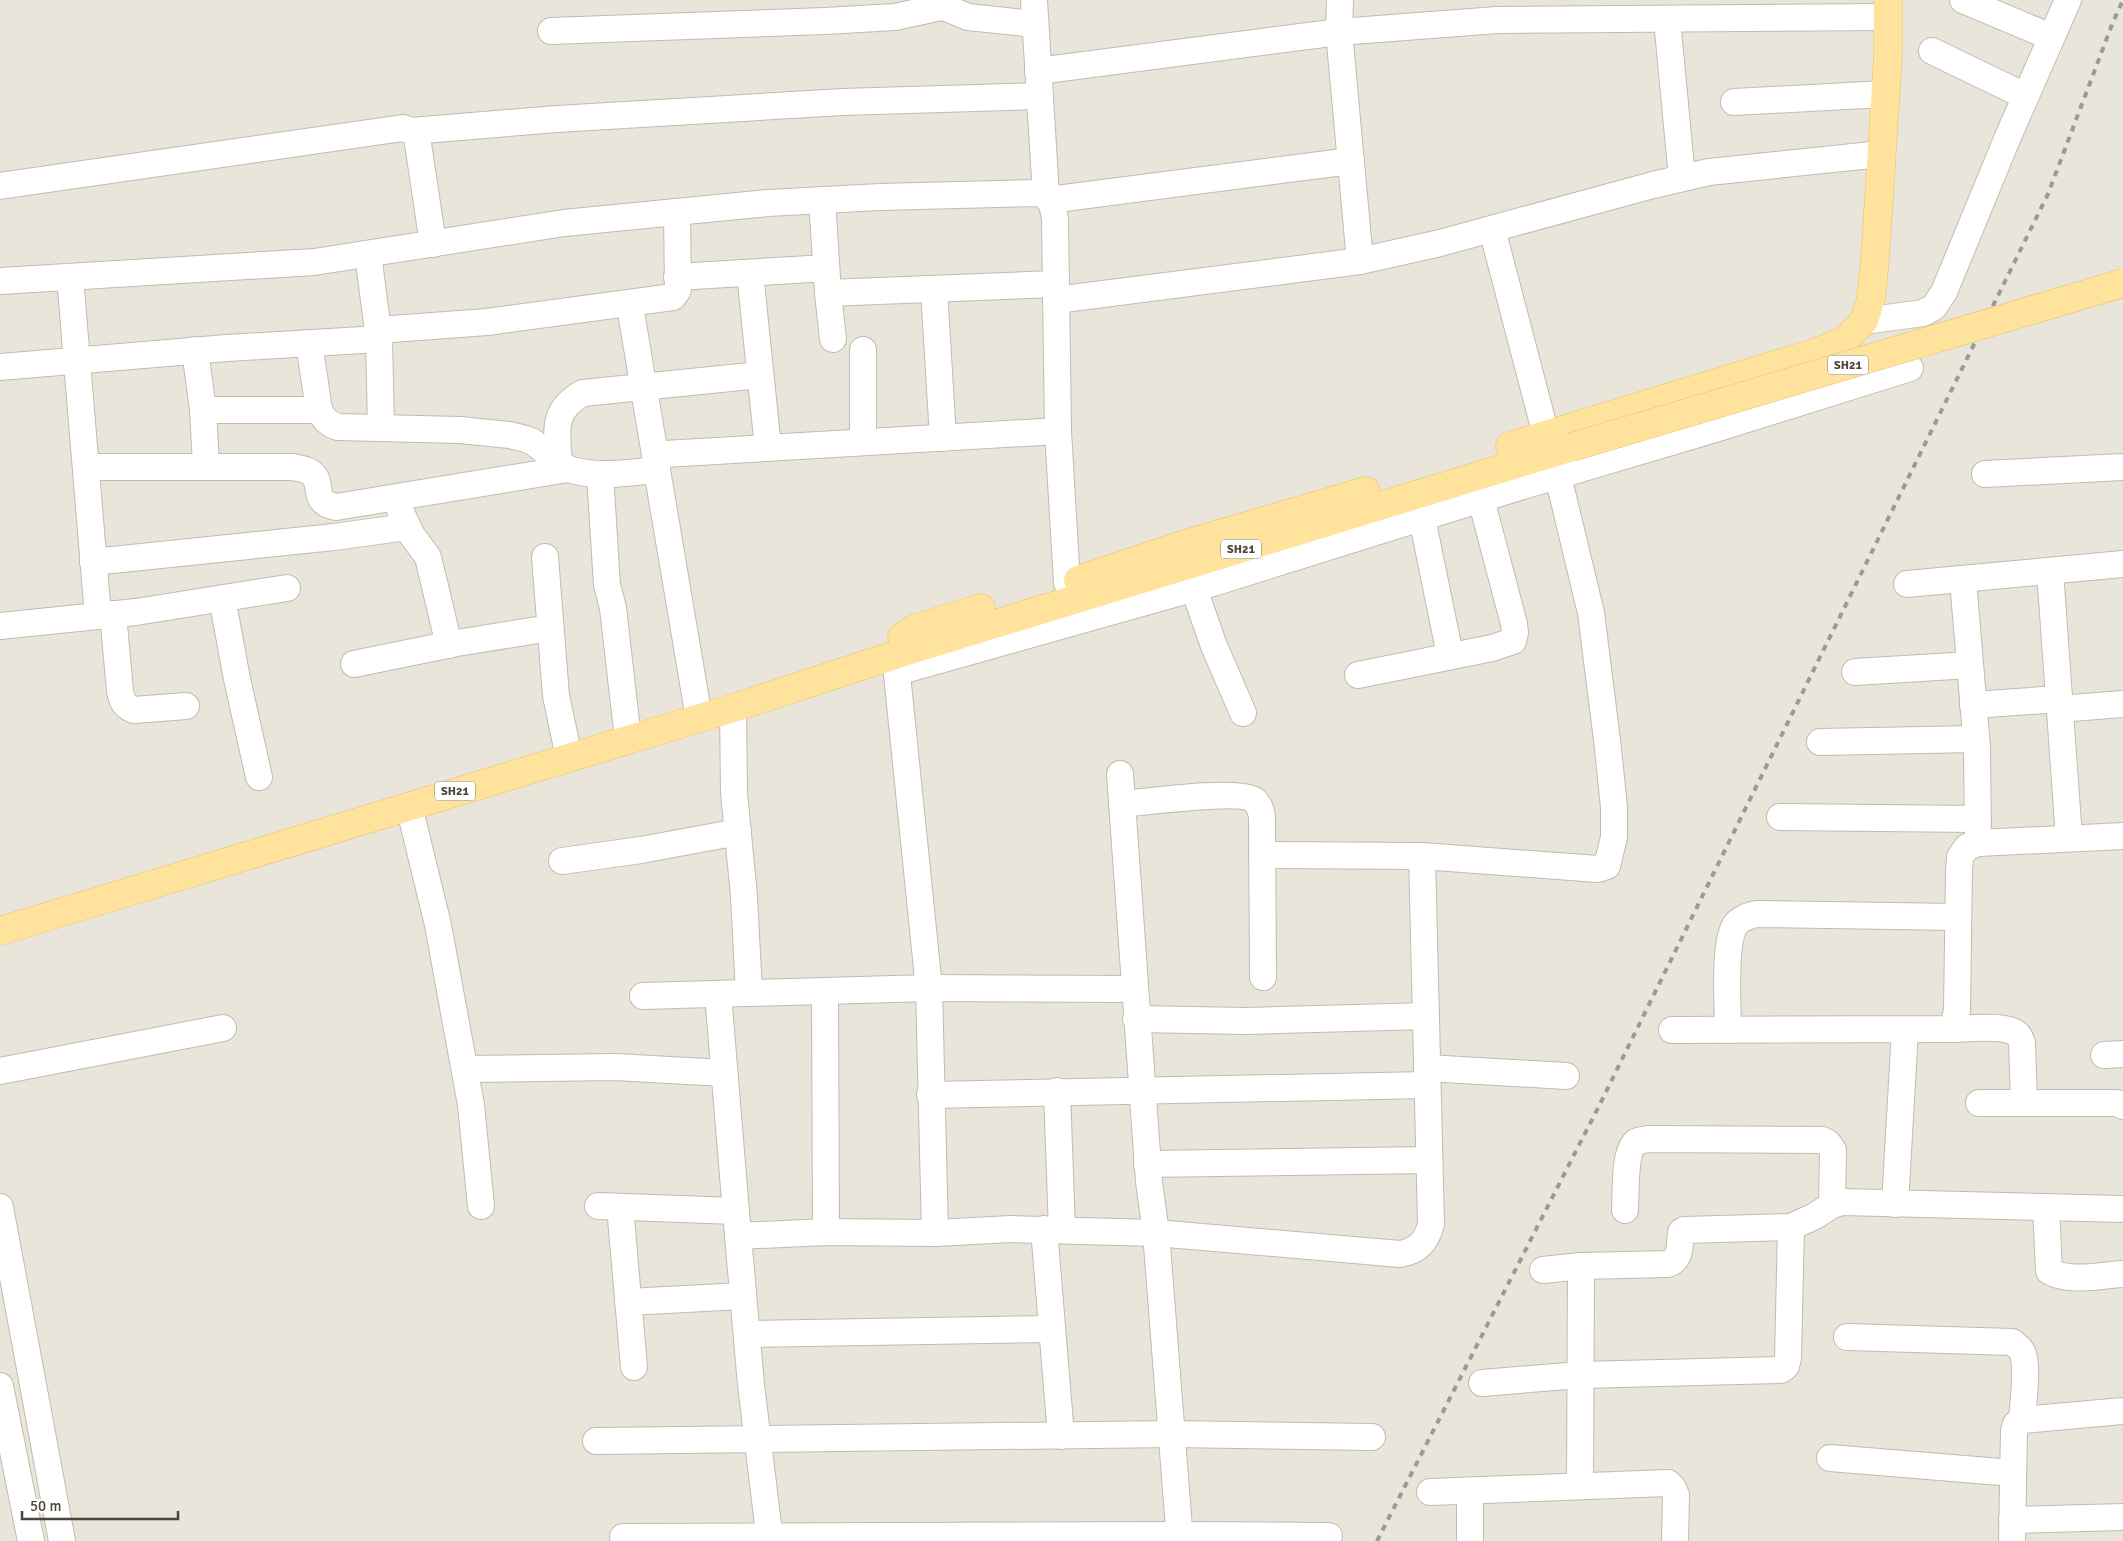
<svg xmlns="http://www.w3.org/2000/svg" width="2123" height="1541" viewBox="0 0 2123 1541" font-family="Signika,sans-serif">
	<rect width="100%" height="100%" fill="#f6f3ec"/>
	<rect fill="#eae5da" x="0" y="0" width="2123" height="1541"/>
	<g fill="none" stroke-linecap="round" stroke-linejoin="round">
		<g stroke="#c2bbae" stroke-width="28">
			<g id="minor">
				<polyline points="927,0 968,17 1035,24"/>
				<polyline points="1034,0 1046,195"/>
				<polyline points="1340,0 1339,32 1360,261"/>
				<polyline points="1963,0 2051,37"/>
				<polyline points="1667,20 1682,178"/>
				<polyline points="551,31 825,21 895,17 941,7"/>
				<polyline points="1932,51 2025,96"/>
				<polyline points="1038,71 1339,32 1497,20 1888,17"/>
				<polyline points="1734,102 1884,94"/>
				<polyline points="411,131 557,119 842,102 1040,96"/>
				<polyline points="0,186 403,128 411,131 417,137 433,244"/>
				<polyline points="822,200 828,293 833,339"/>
				<polyline points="1049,200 1351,161"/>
				<polyline points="1492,229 1546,435"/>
				<polyline points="368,254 379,339 381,427"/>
				<polyline points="750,273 768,448"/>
				<polyline points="70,277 98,616"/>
				<polyline points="677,277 826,268"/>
				<path d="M0,281L314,262L564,223L768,203L880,197L1039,193C1052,197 1053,207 1055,219L1058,431L1067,583"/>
				<polyline points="934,289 943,438"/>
				<polyline points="828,293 1055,284"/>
				<polyline points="1056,300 1360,261 1440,243 1653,185 1709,172 1881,154"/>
				<polyline points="632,303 631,312 656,461"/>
				<polyline points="1864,321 1923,313 1934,307 1944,292 2007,139 2068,0"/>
				<polyline points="378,330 487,322 673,297 678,290 677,212"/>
				<path d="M309,343L319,410C324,419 328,424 338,427L460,430L510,435L526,439L533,442L568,469C596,478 629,473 657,470L699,718"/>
				<polyline points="195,350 203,410 206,466"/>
				<polyline points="863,350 863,442"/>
				<polyline points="0,367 227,348 379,339"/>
				<polyline points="203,410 319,410"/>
				<path d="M559,463C557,432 551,410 583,393L760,375"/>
				<path d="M86,467H292C297,468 304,469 308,471C327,480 308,502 336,507L568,469"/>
				<polyline points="657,470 657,457 664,454 1058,431"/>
				<polyline points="600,474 607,585 613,608 628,739"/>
				<polyline points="1985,474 2123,467"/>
				<polyline points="400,510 411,534 428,557 449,645"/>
				<polyline points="1422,518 1450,655"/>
				<polyline points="545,557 556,696 569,757"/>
				<polyline points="93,562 334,537 407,527"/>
				<polyline points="2050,571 2069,838"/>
				<polyline points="1963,580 1977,747 1978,843"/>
				<polyline points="1907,584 2123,564"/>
				<polyline points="1194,589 1214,646 1243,713"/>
				<polyline points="222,598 237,679 259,777"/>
				<path d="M113,614L120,691C122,701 124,706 134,710L186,706"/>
				<polyline points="0,626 136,612 287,588"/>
				<polyline points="354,664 457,643 550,628"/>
				<polyline points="897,672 1213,583 1526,485 1715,429 1910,368"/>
				<polyline points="1855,672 1970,665"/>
				<polyline points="1358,675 1492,648 1513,641 1515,633 1514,624 1481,499"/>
				<polyline points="1973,705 2059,699"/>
				<polyline points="733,708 734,793 744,896 749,993"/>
				<polyline points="2059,709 2123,704"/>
				<polyline points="1820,742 1976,739"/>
				<polyline points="1120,774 1149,1182 1156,1233 1180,1541"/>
				<path d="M1122,804C1145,802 1239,789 1254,800C1260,805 1261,811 1262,817L1263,977"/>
				<polyline points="409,806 438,925 471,1105 481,1206"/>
				<polyline points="1780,817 1978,819"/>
				<polyline points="1262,855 1422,856 1598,869 1607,866 1614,837 1614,807 1607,740 1591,613 1558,476"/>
				<polyline points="562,861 641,850 738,832"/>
				<polyline points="825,991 826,1232"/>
				<polyline points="718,994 738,1236"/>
				<polyline points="643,996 929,988 1134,989"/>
				<polyline points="1136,1019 1246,1021 1426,1016"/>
				<path d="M1948,1029C1966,1029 1996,1025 2012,1031C2018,1033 2020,1037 2022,1043L2024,1103"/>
				<polyline points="1672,1030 1948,1029 1954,1023 1957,1010 1959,871 1960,857 1967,847 1978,843 2123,836"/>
				<path d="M1728,1030C1728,1007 1723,941 1736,924C1741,918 1749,916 1756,914L1958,917"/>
				<polyline points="2104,1055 2123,1054"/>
				<polyline points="1427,1068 1566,1076"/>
				<polyline points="465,1069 615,1067 724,1073"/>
				<polyline points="0,1071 223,1028"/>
				<polyline points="1057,1091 1062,1230"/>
				<polyline points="930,1095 1427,1085"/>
				<polyline points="1979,1103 2117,1103 2123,1106"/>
				<polyline points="1147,1164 1429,1160"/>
				<polyline points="1895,1204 1905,1030"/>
				<polyline points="598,1206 736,1211"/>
				<polyline points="0,1207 62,1541"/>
				<polyline points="620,1207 634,1367"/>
				<path d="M2046,1207L2049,1271C2069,1283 2101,1275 2123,1274"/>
				<path d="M1625,1210C1626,1195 1624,1155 1634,1144C1637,1140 1643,1140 1648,1139L1822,1140L1828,1143L1833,1150L1832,1205"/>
				<polyline points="1044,1229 1061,1436"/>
				<path d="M935,1233L1011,1229L1156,1233L1400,1254C1418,1251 1427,1241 1431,1224L1422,856"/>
				<path d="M1543,1270L1581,1266L1668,1264C1682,1259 1679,1245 1681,1232L1684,1230L1791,1227L1815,1216L1832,1205L1842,1202L2123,1209"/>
				<polyline points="628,1302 743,1296"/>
				<polyline points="747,1334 1052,1329"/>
				<path d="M1847,1337L2012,1342C2017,1346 2021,1348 2023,1354C2028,1369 2023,1403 2022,1420"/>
				<polyline points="1482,1383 1580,1375 1781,1370 1786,1366 1788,1358 1791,1227"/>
				<polyline points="0,1386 31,1541"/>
				<polyline points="596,1441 1172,1434 1372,1437"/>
				<polyline points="1830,1458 2013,1473"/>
				<polyline points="1580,1486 1581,1266"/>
				<polyline points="1470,1491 1470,1541"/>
				<polyline points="1430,1492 1668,1483 1673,1488 1676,1495 1675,1541"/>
				<polyline points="2012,1520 2123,1517"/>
				<polyline points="623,1537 1179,1535 1329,1536"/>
				<polyline points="770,1541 751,1385 738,1236 826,1232 935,1233 929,988 895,655"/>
				<polyline points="2012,1541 2014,1431 2016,1424 2022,1420 2123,1411"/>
			</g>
		</g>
		<g stroke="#e6c16a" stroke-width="29">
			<g id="major">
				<polyline points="1510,446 1814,353 1844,341 1864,321 1871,298 1875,260 1888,55 1888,0"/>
				<polyline points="1078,580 1182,545 1366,491"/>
				<polyline points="902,637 916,628 981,608"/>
				<polyline points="0,931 733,708 910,650 1572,447"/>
			</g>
		</g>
		<use href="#minor" stroke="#fff" stroke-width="26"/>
		<use href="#major" stroke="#ffe39c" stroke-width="28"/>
		<polyline stroke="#9a9a9a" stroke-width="4" stroke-dasharray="6 6" stroke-linecap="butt" points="1377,1541 1601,1102 2048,194 2113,22 2123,0"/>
		<g stroke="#e6c16a" stroke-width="29" stroke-linecap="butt">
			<polyline id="major-bridge" points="1572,447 2123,283"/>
		</g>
		<use href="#major-bridge" stroke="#ffe39c" stroke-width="28"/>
	</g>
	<g text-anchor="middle" stroke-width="5" stroke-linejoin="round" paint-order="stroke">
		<g fill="#fff" stroke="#817c74" stroke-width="1">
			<rect x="1828" y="355.5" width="40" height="19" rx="4"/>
			<rect x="1221" y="539.5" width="40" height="19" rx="4"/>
			<rect x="435" y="781.5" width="40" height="19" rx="4"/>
		</g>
		<g font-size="12" font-weight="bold" fill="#4b4439">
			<text x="1848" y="369">SH21</text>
			<text x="1241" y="553">SH21</text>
			<text x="455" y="795">SH21</text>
		</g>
	</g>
	<path d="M22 1511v8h156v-8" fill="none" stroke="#4b4439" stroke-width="2.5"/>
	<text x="30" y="1511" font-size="15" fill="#4b4439" stroke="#ffffff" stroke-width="4" paint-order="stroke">50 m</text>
</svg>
